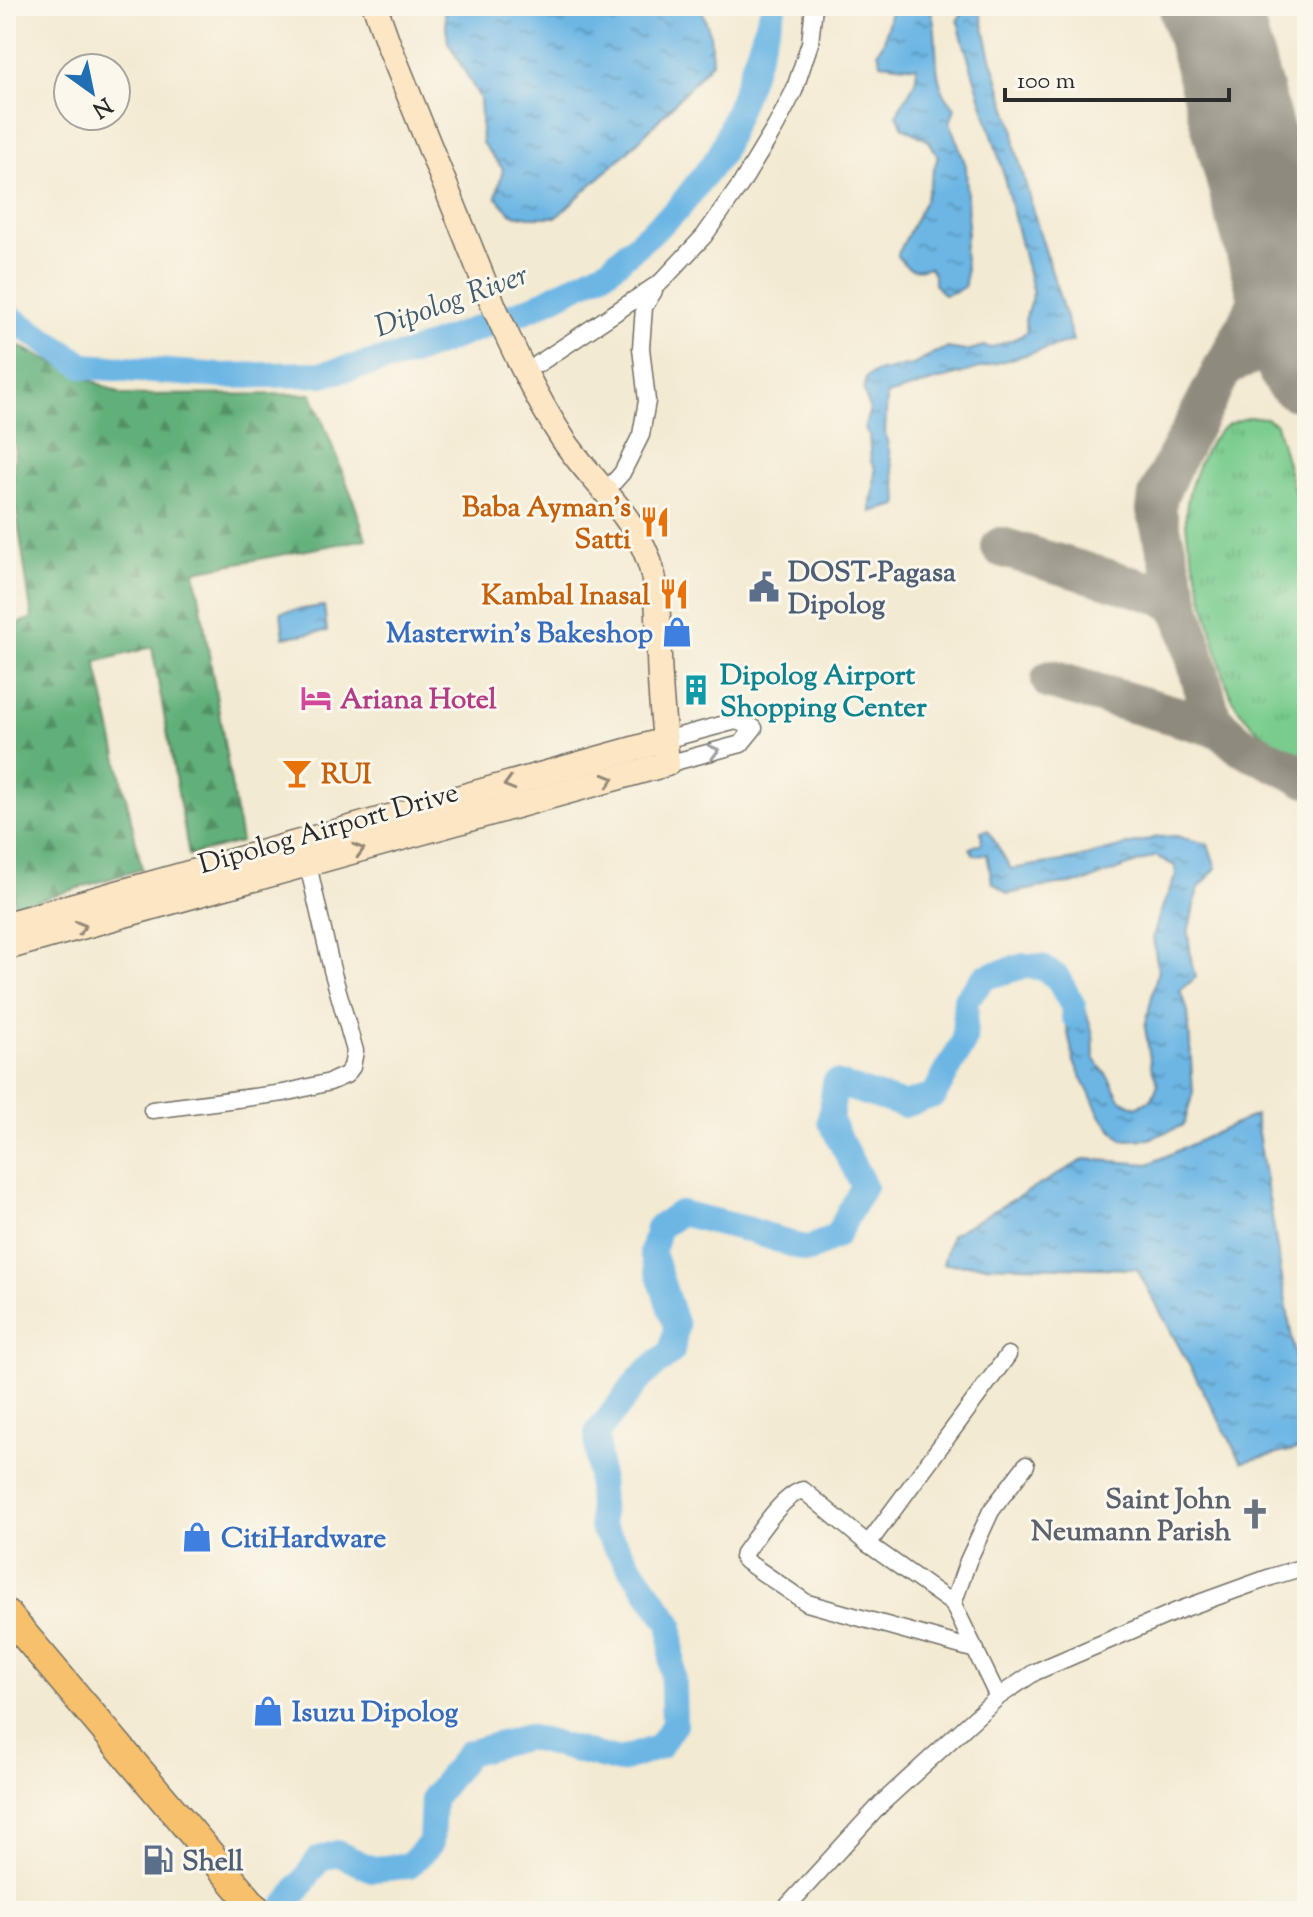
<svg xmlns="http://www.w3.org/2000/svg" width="1313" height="1917" viewBox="0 0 1313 1917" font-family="'Sorts Mill Goudy',serif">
	<defs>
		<pattern id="grass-tufts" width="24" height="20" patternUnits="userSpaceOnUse" patternTransform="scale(2)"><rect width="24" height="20" fill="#79cc8e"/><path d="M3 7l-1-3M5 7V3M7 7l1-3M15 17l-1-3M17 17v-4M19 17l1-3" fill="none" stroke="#69af7b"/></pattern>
		<pattern id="forest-firs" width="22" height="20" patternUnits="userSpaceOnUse" patternTransform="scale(2)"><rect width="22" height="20" fill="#62b079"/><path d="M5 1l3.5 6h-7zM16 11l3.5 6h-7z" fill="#518f63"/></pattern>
		<pattern id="water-ripples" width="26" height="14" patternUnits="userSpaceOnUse" patternTransform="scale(2)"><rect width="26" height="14" fill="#6cb6e4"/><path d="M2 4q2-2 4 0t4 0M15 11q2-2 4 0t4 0" fill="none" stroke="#5994b9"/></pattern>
	</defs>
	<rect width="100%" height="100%" fill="#fbf7ec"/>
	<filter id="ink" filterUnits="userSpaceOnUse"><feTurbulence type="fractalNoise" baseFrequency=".0125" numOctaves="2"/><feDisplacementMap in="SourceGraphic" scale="16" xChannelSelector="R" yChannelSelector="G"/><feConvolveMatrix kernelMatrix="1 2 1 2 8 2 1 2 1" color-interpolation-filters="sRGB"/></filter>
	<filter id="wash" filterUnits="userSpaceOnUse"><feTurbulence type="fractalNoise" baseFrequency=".006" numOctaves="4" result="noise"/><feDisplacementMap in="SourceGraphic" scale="32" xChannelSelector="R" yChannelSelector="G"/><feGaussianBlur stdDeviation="1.8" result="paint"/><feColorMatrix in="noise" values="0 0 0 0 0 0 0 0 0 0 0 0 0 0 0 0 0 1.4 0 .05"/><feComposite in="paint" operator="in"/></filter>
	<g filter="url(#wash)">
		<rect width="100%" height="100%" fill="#f3ead2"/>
		<path fill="url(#grass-tufts)" stroke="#527c5c" stroke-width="2" d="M1251,417L1266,418L1276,424L1307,537V759C1282,751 1252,729 1237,707C1224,686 1220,660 1213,636C1205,603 1196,571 1188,539C1187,531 1185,522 1186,514C1187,488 1205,439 1227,425C1235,421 1243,419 1251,417Z"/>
		<polygon fill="url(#forest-firs)" stroke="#466e52" stroke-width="2" points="6,340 123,395 312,394 352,496 366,539 195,571 241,842 189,855 152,647 96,662 142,869 15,907 6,831 6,629 32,618 13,487 15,445 6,432"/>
		<g fill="url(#water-ripples)" stroke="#4c7088" stroke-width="2">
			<path d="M444,6H701L710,34L712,62C684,93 656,124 626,153C603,175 579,195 557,217H531L512,214L496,197L503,169L482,143L480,98L448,42Z"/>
			<path d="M892,6H929C941,34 931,69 944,93C947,98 952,104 955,108L950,123L966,166L968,226L964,250L966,270L965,286L957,291L944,295L934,284V275L929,267C912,273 908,269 897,256L925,200L938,156L929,141L903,127L897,115C902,98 920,85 916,67L881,63L878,51L884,41Z"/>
			<path d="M958,6H979L990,54L1014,130L1015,146L1034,214L1073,341L887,395L885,432L899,500L898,505L871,512V500L874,492L875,468L871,462L869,434L866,432L865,425L870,409C866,394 860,393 867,377L876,372L913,365L934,353L947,348L966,351L984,346L991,348C1003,341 1018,341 1027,331L1025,320L1033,293L1000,161L961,34L958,19L963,13Z"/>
			<polygon points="324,606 327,631 284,637 281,612"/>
			<polygon points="988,830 1011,869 1074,859 1158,837 1176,836 1208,844 1216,868 1198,889 1188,933 1192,966 1196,977 1180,991 1188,1011 1193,1092 1184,1125 1149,1139 1122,1140 1101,1117 1074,1062 1062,1003 1050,984 1071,985 1084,1005 1093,1034 1094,1058 1110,1080 1120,1099 1136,1107 1152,1099 1158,1084 1151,1066 1145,1027 1158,970 1153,937 1160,913 1176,875 1175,866 1156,856 1081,883 1048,886 1008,894 992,882 987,854 974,855 970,848 982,843 981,831"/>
			<polygon points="1255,1115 1307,1429 1307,1447 1242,1462 1137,1269 943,1264 951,1235 1085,1159 1149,1164"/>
		</g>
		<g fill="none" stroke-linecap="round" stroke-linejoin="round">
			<g stroke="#6cb6e4" stroke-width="26">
				<polyline points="6,315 84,366 223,376 323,374 407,355 534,307 609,269 678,209 720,155 745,91 774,6"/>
				<polyline points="283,1910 319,1859 337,1853 372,1869 409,1866 431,1843 433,1798 468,1753 527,1737 619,1761 659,1747 674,1724 671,1624 602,1527 597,1433 640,1378 672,1351 676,1326 652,1253 658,1228 680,1213 750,1230 808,1250 836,1236 864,1186 830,1121 835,1083 904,1105 934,1095 964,1041 966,999 985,977 1024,966 1041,967 1057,977 1073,1006 1074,1016"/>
			</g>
			<g stroke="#8f8a7e" stroke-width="40">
				<polyline points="1271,233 1270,269 1265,285 1252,314 1172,466 1158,496 1156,510 1212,720 1239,744 1307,778"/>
				<path d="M1221,370C1256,348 1272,350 1307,372"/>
				<polyline points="1001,547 1162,595 1176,604 1184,617"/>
				<polyline points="1051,680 1219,728"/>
			</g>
			<polyline stroke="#8f8a7e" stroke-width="100" points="1209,6 1307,363"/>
		</g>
	</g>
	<g filter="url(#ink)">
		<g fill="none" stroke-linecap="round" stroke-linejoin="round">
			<g stroke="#716e65" stroke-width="19">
				<g id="minor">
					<polyline points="538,364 661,282 704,236 741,184 776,126 794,91 810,43 814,6"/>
					<polyline points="606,491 622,473 641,435 647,401 641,348 644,307 654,291"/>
					<polyline points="665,740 736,721 754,728 741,744 667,764"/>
					<polyline points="152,1110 284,1093 330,1082 346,1075 352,1067 355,1051 332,970 306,856"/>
					<polyline points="868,1544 1008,1355"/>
					<path d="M953,1604L868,1544L803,1490C782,1495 757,1536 744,1553L743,1558L747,1562L807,1603L976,1650"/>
					<polyline points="998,1697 953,1604 968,1561 991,1511 1026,1465"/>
					<polyline points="783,1911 882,1803 998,1697 1035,1672 1177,1611 1271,1577 1307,1566"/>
				</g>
			</g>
			<g stroke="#716e65" stroke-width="27">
				<g id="secondary">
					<polyline points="6,924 665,740"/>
					<path d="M6,948L667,764C665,735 661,707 660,679C657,638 662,596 648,558C630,510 590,480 563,439C536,398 515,353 495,309L388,43L375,6"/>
				</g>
			</g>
			<g stroke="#716e65" stroke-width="31">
				<polyline id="trunk" points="6,1613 258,1911"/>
			</g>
			<use href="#minor" stroke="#fff" stroke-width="16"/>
			<use href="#secondary" stroke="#fce6c4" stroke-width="24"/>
			<use href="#trunk" stroke="#f7c06c" stroke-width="28"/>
		</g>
		<defs><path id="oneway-chevron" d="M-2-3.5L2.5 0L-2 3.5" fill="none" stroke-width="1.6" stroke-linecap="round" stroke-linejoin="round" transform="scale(2)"/></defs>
		<use stroke="#a0a0a0" href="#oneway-chevron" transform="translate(714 751) rotate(-15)"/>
		<g stroke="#948878">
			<use href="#oneway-chevron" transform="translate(609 780) rotate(-16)"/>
			<use href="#oneway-chevron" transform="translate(509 784) rotate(164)"/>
			<use href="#oneway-chevron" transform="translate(359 850) rotate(-16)"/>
			<use href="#oneway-chevron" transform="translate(81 927) rotate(-16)"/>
		</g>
	</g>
	<defs>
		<g id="restaurant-bare" transform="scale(2.4)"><path d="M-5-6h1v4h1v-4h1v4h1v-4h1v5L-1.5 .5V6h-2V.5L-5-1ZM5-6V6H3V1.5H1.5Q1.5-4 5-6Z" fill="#e8710a" stroke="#fbf7ec" stroke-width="2.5" paint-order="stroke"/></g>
		<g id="civic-bare" transform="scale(2.4)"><path d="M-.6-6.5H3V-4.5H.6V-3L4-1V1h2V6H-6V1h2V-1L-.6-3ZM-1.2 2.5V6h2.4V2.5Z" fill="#5c6f8a" stroke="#fbf7ec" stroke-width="2.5" paint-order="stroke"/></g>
		<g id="shop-bare" transform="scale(2.4)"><path d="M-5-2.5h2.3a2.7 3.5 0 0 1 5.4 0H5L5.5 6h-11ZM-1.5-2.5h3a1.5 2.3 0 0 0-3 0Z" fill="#3f7fe0" stroke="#fbf7ec" stroke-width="2.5" paint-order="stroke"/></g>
		<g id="building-bare" transform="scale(2.4)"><path d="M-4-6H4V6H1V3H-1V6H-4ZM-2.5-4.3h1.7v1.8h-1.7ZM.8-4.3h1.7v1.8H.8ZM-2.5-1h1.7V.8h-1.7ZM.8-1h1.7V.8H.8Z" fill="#0f9aa8" stroke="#fbf7ec" stroke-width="2.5" paint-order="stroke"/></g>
		<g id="hotel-bare" transform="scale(2.4)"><path d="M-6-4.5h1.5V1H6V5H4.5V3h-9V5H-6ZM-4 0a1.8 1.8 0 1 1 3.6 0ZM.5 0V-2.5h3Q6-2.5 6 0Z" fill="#d1479c" stroke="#fbf7ec" stroke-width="2.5" paint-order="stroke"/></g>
		<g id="bar-bare" transform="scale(2.4)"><path d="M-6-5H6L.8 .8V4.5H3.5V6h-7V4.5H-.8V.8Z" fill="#e8710a" stroke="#fbf7ec" stroke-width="2.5" paint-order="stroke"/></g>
		<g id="church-bare" transform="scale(2.4)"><path d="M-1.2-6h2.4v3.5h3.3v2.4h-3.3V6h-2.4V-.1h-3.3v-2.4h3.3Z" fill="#6b7280" stroke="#fbf7ec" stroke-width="2.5" paint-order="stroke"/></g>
		<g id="fuel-bare" transform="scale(2.4)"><path d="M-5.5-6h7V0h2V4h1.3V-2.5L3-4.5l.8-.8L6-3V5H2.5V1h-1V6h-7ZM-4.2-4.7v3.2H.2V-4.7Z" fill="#5c6f8a" stroke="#fbf7ec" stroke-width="2.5" paint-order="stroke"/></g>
	</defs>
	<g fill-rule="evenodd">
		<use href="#restaurant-bare" x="655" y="522"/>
		<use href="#civic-bare" x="764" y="587"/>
		<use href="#restaurant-bare" x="674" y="594"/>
		<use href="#shop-bare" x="677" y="632"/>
		<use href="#building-bare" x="696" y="690"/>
		<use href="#hotel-bare" x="316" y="698"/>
		<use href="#bar-bare" x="297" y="773"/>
		<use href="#church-bare" x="1255" y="1514"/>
		<use href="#shop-bare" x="197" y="1537"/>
		<use href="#shop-bare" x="268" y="1711"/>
		<use href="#fuel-bare" x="158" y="1860"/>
	</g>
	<g text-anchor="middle" stroke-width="6" stroke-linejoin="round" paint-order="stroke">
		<g font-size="28" font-weight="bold" fill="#c56008" stroke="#fbf7ec" text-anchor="end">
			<text x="631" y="516">Baba Ayman's<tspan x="631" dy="32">Satti</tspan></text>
			<text x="650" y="604">Kambal Inasal</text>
			<text x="321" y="783" text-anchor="start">RUI</text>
		</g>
		<g font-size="28" font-weight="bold" fill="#4e5e75" stroke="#fbf7ec" text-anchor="start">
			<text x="788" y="581">DOST-Pagasa<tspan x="788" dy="32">Dipolog</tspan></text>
			<text x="182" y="1870">Shell</text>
		</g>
		<g font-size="28" font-weight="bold" fill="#366cbe" stroke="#fbf7ec" text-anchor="start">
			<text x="653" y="642" text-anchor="end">Masterwin's Bakeshop</text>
			<text x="221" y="1547">CitiHardware</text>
			<text x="292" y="1721">Isuzu Dipolog</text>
		</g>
		<g font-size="28" font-weight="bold" fill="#0d838f" stroke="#fbf7ec" text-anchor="start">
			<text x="720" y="684">Dipolog Airport<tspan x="720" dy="32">Shopping Center</tspan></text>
		</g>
		<g font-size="28" font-weight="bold" fill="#b23c85" stroke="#fbf7ec" text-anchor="start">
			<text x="340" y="708">Ariana Hotel</text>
		</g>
		<g font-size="28" fill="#2b2b2b" stroke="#fbf7ec">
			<text transform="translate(328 827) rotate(-16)" y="10">Dipolog Airport Drive</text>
		</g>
		<g font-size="28" font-weight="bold" fill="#5b616d" stroke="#fbf7ec" text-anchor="end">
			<text x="1231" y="1508">Saint John<tspan x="1231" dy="32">Neumann Parish</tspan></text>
		</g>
		<g font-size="30" font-style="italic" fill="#425c6c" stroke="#fbf7ec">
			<text transform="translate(451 300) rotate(-20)" y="10">Dipolog River</text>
		</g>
	</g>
	<rect width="1313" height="1917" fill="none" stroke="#fbf7ec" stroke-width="32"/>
	<g transform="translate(92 92) rotate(147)"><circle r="38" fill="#fbf7ec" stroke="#a8a59f" stroke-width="2"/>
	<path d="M0-6L14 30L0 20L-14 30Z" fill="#1f6fb2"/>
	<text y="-12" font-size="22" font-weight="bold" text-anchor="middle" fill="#2b2b2b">N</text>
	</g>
	<path d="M1005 88v12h224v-12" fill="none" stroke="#2b2b2b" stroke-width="4"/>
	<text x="1017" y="88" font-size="24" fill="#2b2b2b" stroke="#fbf7ec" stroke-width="6" paint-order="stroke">100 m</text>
</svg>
